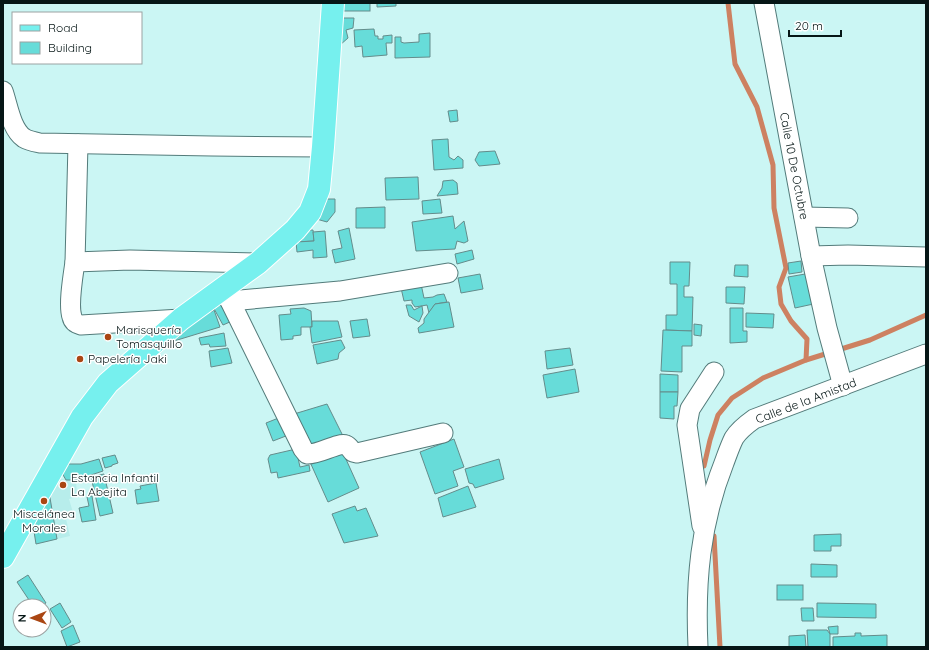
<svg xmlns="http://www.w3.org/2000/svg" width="929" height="650" viewBox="0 0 929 650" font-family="Quicksand,sans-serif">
	<rect width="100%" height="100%" fill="#cbf6f4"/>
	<polygon fill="#b7edeb" points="56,479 76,480 77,497 69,499 74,516 66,519 70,536 36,544 32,519"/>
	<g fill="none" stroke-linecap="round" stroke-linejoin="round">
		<g stroke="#cd8161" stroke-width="5">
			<polyline points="728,3 735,64 757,107 773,165 774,208 786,268 779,287 781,304 791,321 807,339 806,360"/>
			<polyline points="704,466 710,440 718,415 732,398 763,378 806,360 870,340 926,315"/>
			<polyline points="714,536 720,647"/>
		</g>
	</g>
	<g fill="#67dcd9" stroke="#648c8b">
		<rect x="342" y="3" width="28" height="8"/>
		<polygon points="377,3 396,3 396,6 377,7"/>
		<polygon points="336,18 354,18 353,28 346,30 348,38 340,45"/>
		<polygon points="374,29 375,36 378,36 378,39 383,39 383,36 392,35 392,43 386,43 387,55 363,57 362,46 355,47 354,30"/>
		<polygon points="430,33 430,57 395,58 395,37 401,37 401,42 404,43 419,42 419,34"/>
		<polygon points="457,110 458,121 450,122 448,111"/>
		<polygon points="448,139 449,157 454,160 458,156 463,160 463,168 434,170 432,140"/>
		<polygon points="495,151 500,164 479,166 475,160 479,152"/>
		<polygon points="418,177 419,199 386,200 385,178"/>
		<polygon points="453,180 457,183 458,194 437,196 442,188 443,181"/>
		<polygon points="319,199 335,199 335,212 327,222 313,218"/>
		<polygon points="440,199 442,213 423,214 422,201"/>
		<polygon points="385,207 385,228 356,228 356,208"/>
		<polygon points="453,216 455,229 464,221 468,241 464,243 457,241 455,249 416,251 412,222"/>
		<polygon points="349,228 355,259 335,263 332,250 342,248 338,231"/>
		<polygon points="313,230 314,241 296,242 295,231"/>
		<polygon points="325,231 327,257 313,258 313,250 297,252 296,242 314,241 313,232"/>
		<polygon points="472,250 474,259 457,264 455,254"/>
		<polygon points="801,261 802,272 789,274 788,263"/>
		<polygon points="670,262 690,262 689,286 684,286 684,297 693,297 692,331 666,330 666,315 677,315 677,284 670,284"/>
		<polygon points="735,265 748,265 748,277 734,276"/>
		<polygon points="811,273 818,303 795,308 788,277"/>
		<polygon points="480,274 483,289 461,293 458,278"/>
		<polygon points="421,284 424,298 433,297 437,295 444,294 447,302 435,304 429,313 427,305 415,307 412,303 412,300 404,301 401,288"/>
		<polygon points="726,287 745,287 744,304 726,303"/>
		<polygon points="219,298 232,321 223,325 212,305"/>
		<polygon points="449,302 454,327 419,333 418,328 424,323 424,319 435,304"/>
		<polygon points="406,305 411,305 414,310 422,306 423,313 419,322 409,316"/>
		<polygon points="208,308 211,312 214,310 220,327 174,341"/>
		<polygon points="304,308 311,311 312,327 301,327 301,335 293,336 293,339 281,340 279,315 291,314 290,309"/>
		<polygon points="730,308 743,308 743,331 747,331 747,342 730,343"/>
		<polygon points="746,313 774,314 773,328 746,327"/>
		<polygon points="367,319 370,336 353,338 350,321"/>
		<polygon points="312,321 338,321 342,337 312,343 310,327 312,327"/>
		<polygon points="694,324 702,325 701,336 694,335"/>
		<polygon points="663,330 692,331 692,346 682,346 682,372 661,371"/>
		<polygon points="224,333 226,346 210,347 209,344 201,345 199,338"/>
		<polygon points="341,340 345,348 339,353 338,359 317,364 313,345"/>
		<polygon points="228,348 232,363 211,367 209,351"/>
		<polygon points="570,348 573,365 547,369 545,351"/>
		<polygon points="575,369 579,392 547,398 543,375"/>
		<polygon points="660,374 678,375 678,392 660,392"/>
		<polygon points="660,392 678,392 677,406 674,406 674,419 660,418"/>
		<polygon points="327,404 346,442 311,447 294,414"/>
		<polygon points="281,417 291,434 273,441 266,423"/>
		<polygon points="454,439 464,467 453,471 458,486 435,494 420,452"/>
		<polygon points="340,446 359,488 328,502 310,462"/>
		<polygon points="296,449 300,467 309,465 310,471 278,478 277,472 271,473 268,459 270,455"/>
		<polygon points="115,455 118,463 112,465 112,466 105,468 102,458"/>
		<polygon points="99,459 103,471 76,480 66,480 59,468 67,464 81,464"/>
		<polygon points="499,459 504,479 475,488 473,484 469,483 465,469"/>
		<polygon points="104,474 113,513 100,516 91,477"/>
		<polygon points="156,483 159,501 137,504 135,490 141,489 140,486"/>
		<polygon points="468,486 476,507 443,517 438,498"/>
		<polygon points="49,492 57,539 36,544 32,519"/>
		<polygon points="92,496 96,520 82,522 79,508 89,506 87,497"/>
		<polygon points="355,506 357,511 366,508 378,536 344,543 332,514"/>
		<polygon points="841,534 841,546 831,546 831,551 814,551 814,535"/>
		<polygon points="811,564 837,565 837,577 811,577"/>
		<polygon points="28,575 46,603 41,606 33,606 17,582"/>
		<rect x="777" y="585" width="26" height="15"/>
		<polygon points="60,603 71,622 62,628 50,609"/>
		<polygon points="817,603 876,604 876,618 817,617"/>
		<polygon points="801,608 813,608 814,621 802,621"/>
		<polygon points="73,625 80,642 67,647 61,631"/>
		<polygon points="838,626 838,634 830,634 828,627"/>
		<polygon points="807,630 827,630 830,634 830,647 808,647"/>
		<polygon points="855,633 861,633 861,636 887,635 887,647 833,647 833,637 855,636"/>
		<polygon points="805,635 806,647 789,647 789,636"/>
	</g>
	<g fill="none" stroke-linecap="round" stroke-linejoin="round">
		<g stroke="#537b7a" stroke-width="21">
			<g id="minor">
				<polyline points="764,3 811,256 827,328 843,386"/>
				<path d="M3,91C8,105 11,129 24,138C29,141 35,142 40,143L212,146L323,147"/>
				<polyline points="804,217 848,218"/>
				<polyline points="811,256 848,255 926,257"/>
				<polyline points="75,262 78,144"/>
				<path d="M222,289L230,301L303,449L307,454C319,455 338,442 346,445C349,446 351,450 353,452L357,453L443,433"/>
				<polyline points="230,301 340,291 448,273"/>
				<path d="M181,319L81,325C77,324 73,322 72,317C68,305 73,276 75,262L130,260L258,263"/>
				<polyline points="702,526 687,425 690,409 714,372"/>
				<path d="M698,647C695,582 700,524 724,463C727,455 730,446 734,438C739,430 747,424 754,419L926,354"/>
			</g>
		</g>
		<g stroke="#fff" stroke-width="24">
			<polyline id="major" points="3,557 82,417 108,383 181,319 258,263 295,230 310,212 319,189 323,147 333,3"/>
		</g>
		<use href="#minor" stroke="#fff" stroke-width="19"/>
		<use href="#major" stroke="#76f0ee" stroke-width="22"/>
	</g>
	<g fill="#aa4613" stroke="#fff" stroke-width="1.5">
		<circle cx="108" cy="337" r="4"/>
		<circle cx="80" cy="359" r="4"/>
		<circle cx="63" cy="485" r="4"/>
		<circle cx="44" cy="501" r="4"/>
	</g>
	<g text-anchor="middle" stroke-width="3" stroke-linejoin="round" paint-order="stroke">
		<g font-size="12" fill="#061616" stroke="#fff">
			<text transform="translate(794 166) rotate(79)" y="4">Calle 10 De Octubre</text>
			<text transform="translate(806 401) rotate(-21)" y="4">Calle de la Amistad</text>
		</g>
		<g font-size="12" fill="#061616" stroke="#fff" text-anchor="start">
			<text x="116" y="334">Marisquería<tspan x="116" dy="14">Tomasquillo</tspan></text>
			<text x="88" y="363">Papelería Jaki</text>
			<text x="71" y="482">Estancia Infantil<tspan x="71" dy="14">La Abejita</tspan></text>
			<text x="44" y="518" text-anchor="middle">Miscelánea<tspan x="44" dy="14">Morales</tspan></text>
		</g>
	</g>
	<rect width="929" height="650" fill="none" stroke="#061616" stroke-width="8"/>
	<rect x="12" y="12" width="130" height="52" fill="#ffffff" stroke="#9ba2a2"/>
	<rect x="20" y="25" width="20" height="6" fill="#76f0ee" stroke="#9ba2a2"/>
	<text x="48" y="32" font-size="12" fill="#061616">Road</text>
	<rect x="20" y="42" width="20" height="12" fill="#67dcd9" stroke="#9ba2a2"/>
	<text x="48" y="52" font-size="12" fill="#061616">Building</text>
	<g transform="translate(32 618) rotate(269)"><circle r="19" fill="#ffffff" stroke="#9ba2a2"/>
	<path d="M0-3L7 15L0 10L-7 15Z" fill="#aa4613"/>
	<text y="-6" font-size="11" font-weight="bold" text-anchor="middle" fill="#061616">N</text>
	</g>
	<path d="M789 30v6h52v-6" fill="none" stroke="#061616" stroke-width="2"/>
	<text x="795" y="30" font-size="12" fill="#061616" stroke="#ffffff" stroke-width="3" paint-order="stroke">20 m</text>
</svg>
